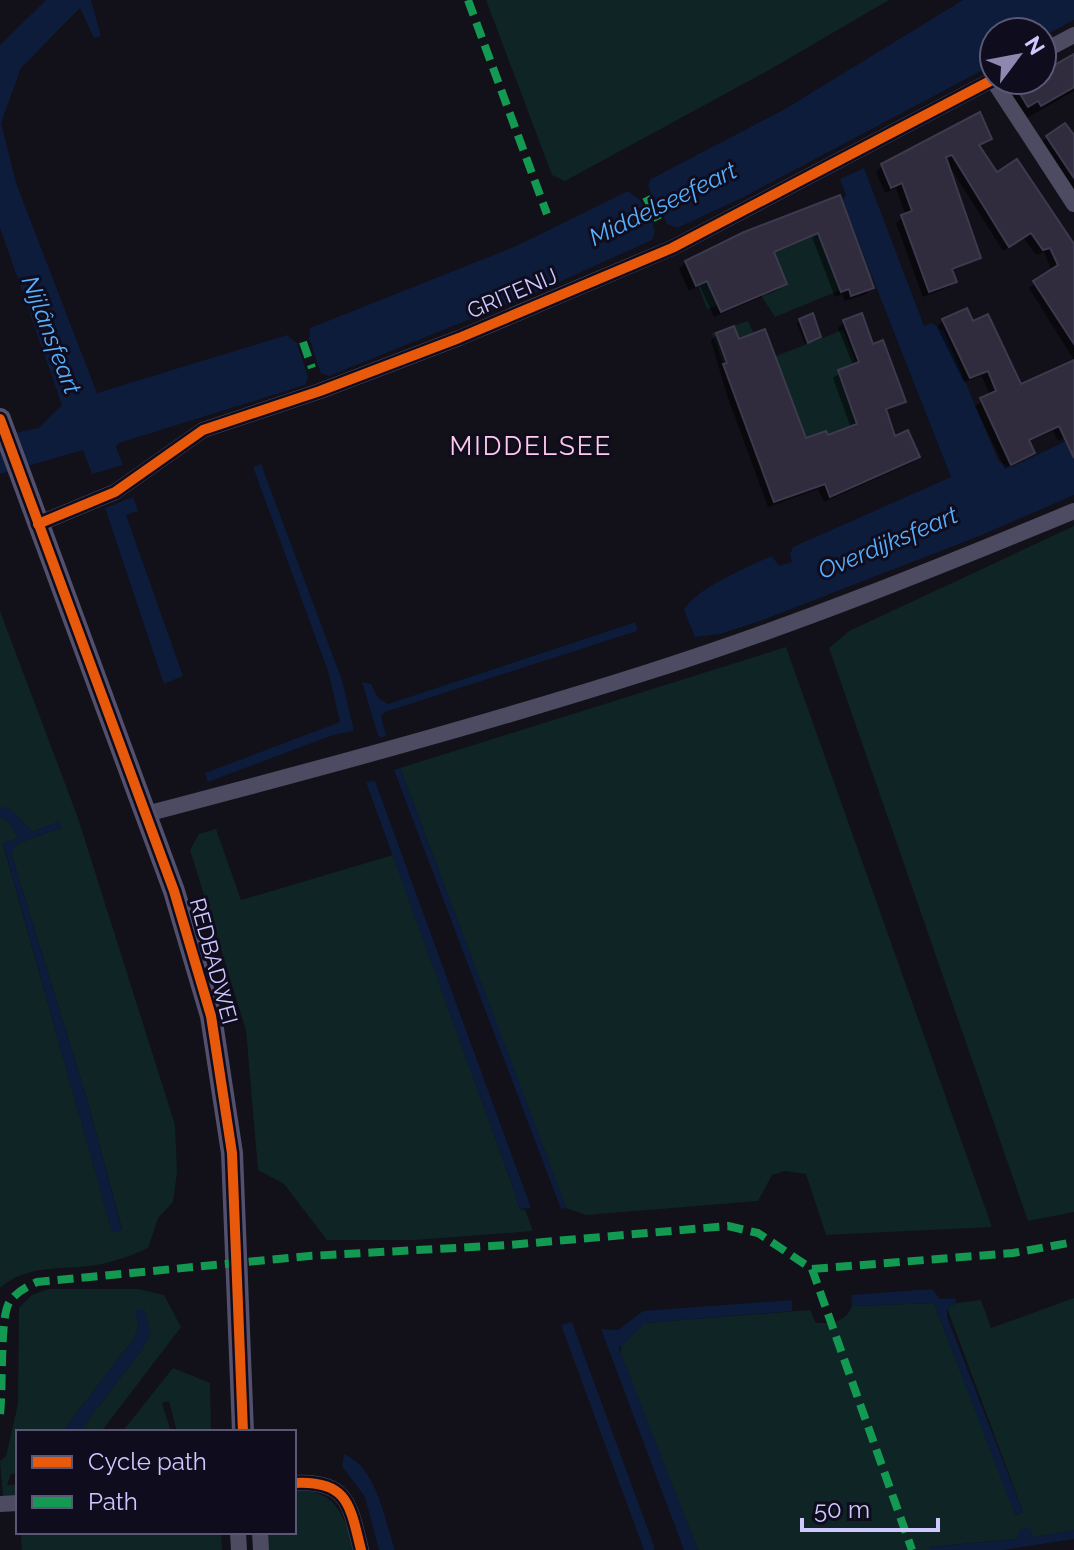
<svg xmlns="http://www.w3.org/2000/svg" width="1074" height="1550" viewBox="0 0 1074 1550" font-family="Raleway,sans-serif">
	<rect width="100%" height="100%" fill="#121019"/>
	<g fill="#0f2424">
		<polygon points="486,0 889,0 771,69 565,181 552,175"/>
		<polygon points="842,200 872,277 775,317 760,294 707,309 690,264"/>
		<polygon points="748,321 764,355 771,358 843,330 895,459 826,477 773,498 712,333"/>
		<polygon points="1074,526 1074,1212 1028,1221 829,648 849,631"/>
		<path d="M0,611L78,818L175,1125L177,1172L173,1202L158,1218L148,1248C130,1256 109,1264 89,1266C57,1270 26,1265 0,1288V817L11,824L18,838L3,844L112,1231L122,1229L89,1106L11,853L16,844L61,828L59,822L32,832L16,815L0,807Z"/>
		<polygon points="786,647 992,1227 826,1235 806,1174 785,1171 772,1175 758,1201 586,1215 566,1208 400,768"/>
		<polygon points="216,829 241,900 393,855 511,1182 520,1209 525,1210 533,1231 415,1240 327,1240 284,1184 258,1170 246,1030 190,850 199,834"/>
		<polygon points="48,1289 138,1289 164,1295 181,1327 101,1432 79,1432 144,1347 139,1324 135,1337 62,1432 18,1432 18,1473 11,1474 7,1485 18,1485 18,1497 3,1496 0,1461 6,1456 18,1404 19,1308 32,1295"/>
		<path d="M1074,1298V1530L1033,1538L1029,1528L1017,1539L929,1547V1550H698L620,1355L622,1341L644,1323L810,1310L816,1323C832,1323 845,1323 852,1306L934,1303L1016,1515L1023,1512L947,1308L956,1303L981,1300L991,1328Z"/>
		<polygon points="173,1368 210,1383 211,1432 177,1432 169,1401 162,1403 171,1432 122,1432"/>
		<path d="M294,1491C336,1487 345,1517 354,1550H266L265,1532H294Z"/>
		<polygon points="21,1532 221,1532 222,1550 22,1550"/>
	</g>
	<g fill="#0c1c3a">
		<polygon points="46,0 91,0 101,36 94,38 80,8 21,68 1,123 16,183 97,393 287,335 298,344 309,340 310,328 514,247 628,191 640,200 651,194 648,186 651,179 785,109 963,0 1074,0 1074,20 1042,37 1042,32 994,32 994,64 740,199 677,228 667,224 664,217 652,223 655,231 652,240 535,293 329,376 321,373 318,366 306,370 308,378 305,385 119,443 116,447 123,465 92,474 83,450 0,474 0,436 39,428 62,405 0,228 0,45"/>
		<path d="M864,168L924,326L932,323L944,331L999,462L1012,467L1074,437V495L982,535L760,621L720,634L695,637L684,610C693,590 749,566 771,556L780,566L792,562L790,554L793,547L951,477L842,200L846,195L840,179Z"/>
		<polygon points="261,464 342,680 354,731 333,735 208,782 205,773 340,722 328,671 253,467"/>
		<polygon points="133,497 138,511 126,515 183,676 164,684 105,508"/>
		<polygon points="636,622 637,631 385,712 381,716 386,735 381,738 378,735 362,682 371,684 378,698 388,704"/>
		<polygon points="400,768 546,1153 566,1208 561,1209 394,770"/>
		<polygon points="375,781 531,1208 520,1209 511,1182 366,782"/>
		<polygon points="0,807 11,809 32,832 60,821 61,828 17,844 11,853 89,1106 122,1230 112,1232 3,843 18,838 11,824 0,817"/>
		<polygon points="932,1289 940,1299 955,1298 956,1303 947,1308 947,1317 1023,1512 1015,1515 934,1303 852,1306 851,1295"/>
		<polygon points="792,1300 792,1311 645,1323 619,1348 698,1550 684,1550 601,1329 618,1330 643,1311"/>
		<polygon points="144,1308 151,1333 144,1347 79,1432 62,1432 135,1337 139,1324 135,1311"/>
		<polygon points="572,1322 654,1546 654,1550 644,1550 561,1325"/>
		<path d="M344,1454C378,1469 384,1519 395,1550H379L365,1497L342,1466Z"/>
		<polygon points="1029,1527 1034,1537 1074,1530 1074,1539 1003,1550 929,1550 929,1547 1017,1539 1019,1530"/>
	</g>
	<g fill="#121019">
		<polygon points="652,194 664,217 652,223 640,200"/>
		<polygon points="310,340 318,366 306,370 297,344"/>
	</g>
	<g fill="#0007">
		<polygon points="1074,56 1074,91 1025,119 1002,104 1017,88 1032,80 1042,80 1042,74"/>
		<polygon points="1074,134 1074,192 1041,143 1047,137"/>
		<polygon points="990,139 978,147 996,175 1074,247 1074,360 1029,288 1052,271 1044,252 1036,255 1024,238 1003,251 949,165 979,258 951,272 955,281 949,287 923,297 896,223 906,216 896,188 885,193 876,172 882,166"/>
		<polygon points="839,198 872,287 866,294 845,301 842,294 835,297 812,237 773,254 785,284 778,290 714,317 700,286 689,291 679,269 686,262"/>
		<polygon points="800,320 819,337 805,344 797,323"/>
		<polygon points="943,321 973,323 1020,386 1074,361 1074,433 1058,441 1053,431 1028,442 1033,453 1005,469 975,406 990,396 982,376 964,382 937,327"/>
		<polygon points="844,322 872,347 904,401 885,412 894,438 918,457 911,463 824,502 818,489 768,507 728,398 711,341 717,334 805,440 826,437 851,428 833,378 853,365 838,328"/>
	</g>
	<g fill="#302c3d" stroke="#3d3a4e" stroke-width="2">
		<polygon points="1074,54 1074,87 1041,106 1038,101 1028,107 1016,87 1028,80 1042,80 1042,72"/>
		<polygon points="980,112 992,139 979,145 997,172 1017,159 1074,244 1074,344 1033,281 1058,265 1050,248 1043,250 1031,233 1009,247 952,155 946,157 981,258 952,269 957,282 929,292 901,215 912,211 902,183 891,188 881,164"/>
		<polygon points="1065,123 1074,135 1074,178 1046,136"/>
		<polygon points="840,195 874,288 851,296 849,289 841,292 818,233 774,252 787,284 721,312 707,281 696,286 685,261 744,232"/>
		<polygon points="967,308 973,321 988,314 1021,384 1074,360 1074,458 1059,426 1029,440 1035,453 1011,465 980,398 996,391 988,371 970,378 942,319"/>
		<polygon points="813,313 821,337 808,343 799,319"/>
		<polygon points="862,313 873,344 883,340 906,402 886,409 895,436 908,430 920,457 830,497 825,484 774,502 723,364 727,363 716,333 734,326 739,339 765,329 806,438 826,431 828,435 857,424 838,370 859,362 843,320"/>
	</g>
	<g fill="none" stroke-linecap="round" stroke-linejoin="round">
		<g stroke="#4c4b62" stroke-width="16">
			<polyline points="1042,52 1074,35"/>
			<polyline points="993,80 1074,204"/>
			<polyline points="38,524 115,492 203,430 320,391 459,338 672,248 994,79"/>
			<path d="M146,814C314,770 482,725 648,672C793,626 934,569 1074,511"/>
			<path d="M294,1483C348,1480 350,1505 361,1550"/>
			<polyline points="0,1504 18,1503"/>
			<polyline points="238,1532 239,1550"/>
			<polyline points="260,1532 261,1550"/>
		</g>
		<polyline stroke="#52506d" stroke-width="22" points="0,419 174,891 211,1016 232,1153 243,1432"/>
		<g stroke="#139951" stroke-width="8" stroke-dasharray="16 8" stroke-linecap="butt">
			<polyline points="468,0 547,214"/>
			<polyline points="646,197 658,220"/>
			<polyline points="303,342 312,368"/>
			<polyline points="812,1269 1013,1253 1074,1242"/>
			<path d="M0,1414C3,1388 0,1323 8,1305C13,1294 26,1287 37,1282L309,1256L509,1245L728,1226L758,1233L812,1269L912,1550"/>
		</g>
		<g stroke="#0f0c1d" stroke-width="15">
			<g id="cycleway">
				<polyline points="0,419 174,891 211,1016 232,1153 243,1432"/>
				<polyline points="38,524 115,492 203,430 320,391 459,338 672,248 994,79"/>
				<path d="M294,1483C348,1480 350,1505 361,1550"/>
			</g>
		</g>
		<use href="#cycleway" stroke="#e8590c" stroke-width="10"/>
	</g>
	<g text-anchor="middle" stroke-width="6" stroke-linejoin="round" paint-order="stroke">
		<g font-size="22" fill="#cec8ff" stroke="#0f0c1d">
			<text transform="translate(512 293) rotate(-23)" y="8">GRITENIJ</text>
			<text transform="translate(214 961) rotate(75)" y="8">REDBADWEI</text>
		</g>
		<g font-size="24" font-style="italic" fill="#56b1ff" stroke="#0f0c1d">
			<text transform="translate(663 204) rotate(-26)" y="8">Middelseefeart</text>
			<text transform="translate(51 335) rotate(69)" y="8">Nijlânsfeart</text>
			<text transform="translate(888 543) rotate(-23)" y="8">Overdijksfeart</text>
		</g>
		<g font-size="26" letter-spacing="2" fill="#ffcaec" stroke="#0f0c1d">
			<text x="531" y="455">MIDDELSEE</text>
		</g>
	</g>
	<rect x="16" y="1430" width="280" height="104" fill="#0f0c1d" stroke="#5b5777" stroke-width="2"/>
	<rect x="32" y="1456" width="40" height="12" fill="#e8590c" stroke="#5b5777" stroke-width="2"/>
	<text x="88" y="1470" font-size="24" fill="#cec8ff">Cycle path</text>
	<rect x="32" y="1496" width="40" height="12" fill="#139951" stroke="#5b5777" stroke-width="2"/>
	<text x="88" y="1510" font-size="24" fill="#cec8ff">Path</text>
	<g transform="translate(1018 56) rotate(58)"><circle r="38" fill="#0f0c1d" stroke="#5b5777" stroke-width="2"/>
	<path d="M0-6L14 30L0 20L-14 30Z" fill="#8c88ae"/>
	<text y="-12" font-size="22" font-weight="bold" text-anchor="middle" fill="#cec8ff">N</text>
	</g>
	<path d="M802 1518v12h136v-12" fill="none" stroke="#cec8ff" stroke-width="4"/>
	<text x="814" y="1518" font-size="24" fill="#cec8ff" stroke="#0f0c1d" stroke-width="6" paint-order="stroke">50 m</text>
</svg>
